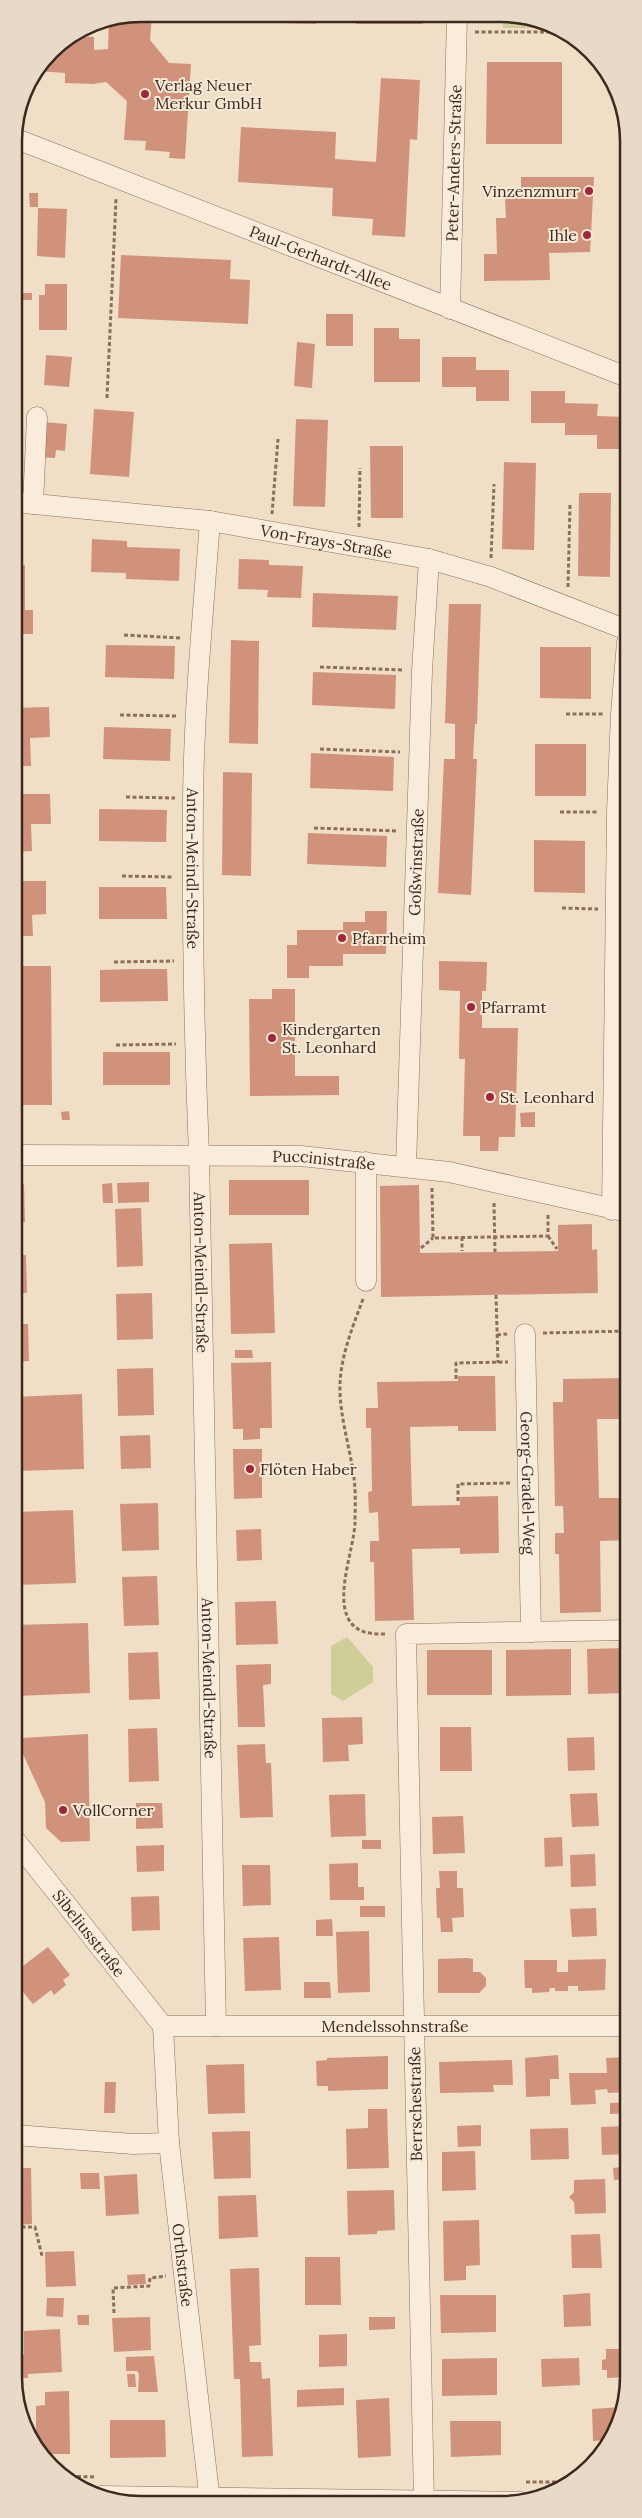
<svg xmlns="http://www.w3.org/2000/svg" width="642" height="2518" viewBox="0 0 642 2518" font-family="Lora,serif">
	<rect width="100%" height="100%" fill="#f0dec6"/>
	<g fill="#cfce99">
		<polygon points="503,16 525,16 546,28 503,28"/>
		<polygon points="622,1232 628,1233 628,1363 620,1363"/>
		<polygon points="347,1637 373,1667 373,1682 343,1701 331,1694 331,1646"/>
	</g>
	<g fill="#d0927a">
		<polygon points="142,14 152,14 150,40 169,63 191,64 185,159 169,158 170,152 145,150 146,141 124,140 127,101 106,82 93,84 65,83 65,73 38,71 51,51 74,36 94,37 94,50 108,49 109,20"/>
		<polygon points="243,14 316,15 316,24 243,22"/>
		<polygon points="356,15 423,16 423,24 356,24"/>
		<polygon points="487,62 562,62 562,144 486,144"/>
		<polygon points="381,78 420,80 417,140 410,139 405,237 372,235 373,219 332,216 333,188 238,182 241,127 336,132 335,159 376,162"/>
		<polygon points="521,177 594,177 590,252 549,253 550,280 484,281 484,254 497,254 496,218 506,218 505,197 521,197"/>
		<polygon points="29,193 38,193 38,207 30,207"/>
		<polygon points="38,208 67,209 65,258 37,256"/>
		<polygon points="121,255 231,260 230,279 250,280 248,324 118,318"/>
		<polygon points="45,284 67,284 67,330 39,330 39,295 45,295"/>
		<rect x="22" y="293" width="10" height="7"/>
		<rect x="326" y="314" width="27" height="32"/>
		<polygon points="374,328 399,328 399,339 420,339 420,382 374,382"/>
		<polygon points="297,342 315,344 312,388 294,386"/>
		<rect x="14" y="349" width="4" height="39"/>
		<polygon points="46,355 72,357 69,387 44,385"/>
		<polygon points="442,357 476,357 476,370 509,370 509,401 476,401 476,387 442,387"/>
		<polygon points="531,391 565,391 565,403 598,404 597,416 627,417 627,449 597,449 597,435 565,435 565,423 531,423"/>
		<polygon points="21,407 21,471 14,471 14,408"/>
		<polygon points="94,409 134,412 129,477 90,474"/>
		<polygon points="296,419 328,420 325,507 293,506"/>
		<polygon points="42,422 67,424 65,451 56,450 55,458 40,457"/>
		<polygon points="370,446 403,446 403,518 371,518"/>
		<polygon points="504,462 536,463 534,550 502,549"/>
		<polygon points="579,493 611,493 610,577 578,576"/>
		<polygon points="92,539 127,541 127,547 180,549 179,581 126,579 126,573 91,572"/>
		<polygon points="239,559 269,560 269,565 303,566 301,598 267,597 268,590 238,589"/>
		<polygon points="14,565 25,565 25,610 33,610 33,634 14,634"/>
		<rect x="625" y="579" width="2" height="18"/>
		<polygon points="313,593 398,596 396,630 312,627"/>
		<polygon points="449,604 481,604 477,724 475,724 473,759 477,759 471,895 438,893 444,759 455,759 455,724 445,723"/>
		<polygon points="231,640 259,641 258,744 229,743"/>
		<polygon points="106,645 175,646 174,679 105,677"/>
		<polygon points="540,647 591,647 591,699 540,698"/>
		<rect x="14" y="648" width="4" height="31"/>
		<polygon points="313,672 396,675 395,709 312,705"/>
		<polygon points="49,707 50,737 30,738 31,766 14,766 14,708"/>
		<polygon points="104,727 171,729 170,761 103,759"/>
		<rect x="535" y="744" width="51" height="52"/>
		<polygon points="311,753 394,757 393,791 310,788"/>
		<polygon points="223,772 252,773 251,876 222,875"/>
		<polygon points="14,794 50,794 51,824 31,824 32,851 14,852"/>
		<polygon points="99,809 167,810 166,842 99,841"/>
		<polygon points="308,833 387,836 386,867 307,864"/>
		<polygon points="534,840 585,841 585,893 534,892"/>
		<polygon points="14,881 46,881 46,914 32,915 33,936 14,936"/>
		<polygon points="99,887 166,887 167,919 99,919"/>
		<polygon points="365,911 387,911 386,954 343,954 343,966 309,966 309,978 287,978 287,945 297,945 297,930 343,930 343,922 365,922"/>
		<polygon points="439,961 487,962 486,991 482,991 482,1028 518,1028 515,1137 499,1137 498,1151 480,1151 480,1136 463,1136 465,1059 459,1059 460,991 439,990"/>
		<polygon points="14,966 51,966 52,1105 14,1105"/>
		<polygon points="134,969 167,969 168,1001 100,1002 100,970"/>
		<polygon points="272,989 295,989 295,1076 339,1076 339,1095 250,1096 249,999 272,999"/>
		<rect x="103" y="1052" width="67" height="33"/>
		<polygon points="69,1111 70,1120 62,1120 61,1112"/>
		<polygon points="535,1112 535,1127 521,1127 520,1113"/>
		<rect x="229" y="1180" width="80" height="35"/>
		<polygon points="149,1182 149,1202 118,1203 117,1183"/>
		<polygon points="112,1183 113,1203 103,1203 102,1184"/>
		<polygon points="24,1184 25,1222 14,1223 14,1185"/>
		<polygon points="419,1185 420,1253 558,1251 558,1225 592,1224 592,1250 597,1249 598,1293 381,1297 380,1186"/>
		<polygon points="141,1208 143,1266 117,1267 115,1209"/>
		<polygon points="272,1243 275,1333 231,1334 229,1244"/>
		<polygon points="14,1255 26,1255 27,1293 14,1293"/>
		<polygon points="152,1293 153,1339 117,1340 116,1294"/>
		<polygon points="14,1324 28,1324 29,1361 14,1362"/>
		<polygon points="235,1350 252,1350 253,1358 235,1358"/>
		<polygon points="271,1362 272,1428 260,1428 260,1439 243,1440 243,1429 233,1429 231,1363"/>
		<polygon points="153,1368 154,1415 118,1416 117,1369"/>
		<polygon points="458,1376 495,1376 496,1431 458,1431 458,1426 410,1427 412,1506 460,1505 460,1497 498,1496 499,1553 460,1554 460,1548 412,1549 414,1620 375,1621 374,1562 370,1562 370,1541 379,1541 378,1512 369,1513 368,1492 372,1491 371,1428 366,1428 366,1408 378,1408 377,1382 458,1381"/>
		<polygon points="628,1378 628,1419 597,1419 599,1498 628,1498 628,1540 600,1541 601,1612 560,1613 559,1554 555,1554 555,1533 564,1533 563,1506 555,1506 553,1402 563,1402 563,1379"/>
		<polygon points="82,1394 84,1469 15,1471 15,1397"/>
		<polygon points="150,1435 151,1468 121,1469 120,1436"/>
		<polygon points="233,1449 262,1449 262,1498 234,1499"/>
		<polygon points="158,1503 159,1550 122,1551 120,1504"/>
		<polygon points="73,1510 76,1583 15,1585 15,1512"/>
		<polygon points="261,1529 262,1560 237,1561 236,1530"/>
		<polygon points="157,1576 159,1625 124,1626 122,1577"/>
		<polygon points="276,1601 278,1644 236,1645 235,1602"/>
		<polygon points="88,1623 90,1693 16,1696 15,1625"/>
		<polygon points="628,1648 628,1693 588,1694 587,1649"/>
		<polygon points="571,1649 571,1695 506,1696 506,1650"/>
		<rect x="427" y="1650" width="65" height="45"/>
		<polygon points="158,1652 160,1699 129,1700 128,1653"/>
		<polygon points="271,1664 271,1684 263,1685 265,1727 238,1727 236,1665"/>
		<polygon points="362,1717 363,1744 348,1745 349,1761 323,1762 322,1718"/>
		<polygon points="440,1727 471,1727 472,1771 440,1771"/>
		<polygon points="157,1728 159,1781 129,1782 128,1729"/>
		<polygon points="88,1734 90,1841 61,1842 46,1828 45,1802 23,1754 22,1738"/>
		<polygon points="594,1737 595,1770 568,1771 567,1738"/>
		<polygon points="265,1744 266,1763 271,1763 273,1817 240,1818 237,1745"/>
		<polygon points="597,1793 599,1826 572,1827 570,1794"/>
		<polygon points="365,1794 366,1836 331,1837 329,1795"/>
		<polygon points="136,1803 162,1803 163,1828 136,1829"/>
		<polygon points="463,1816 465,1853 433,1854 432,1817"/>
		<polygon points="562,1837 563,1866 545,1867 544,1838"/>
		<rect x="362" y="1840" width="19" height="9"/>
		<polygon points="164,1845 164,1871 137,1872 136,1846"/>
		<polygon points="595,1854 596,1886 571,1887 570,1855"/>
		<polygon points="358,1863 358,1887 364,1887 364,1900 330,1900 329,1864"/>
		<polygon points="242,1865 270,1865 271,1905 243,1906"/>
		<polygon points="439,1871 457,1871 457,1888 463,1888 464,1917 452,1918 453,1932 441,1932 440,1918 437,1918 436,1888 440,1888"/>
		<polygon points="159,1896 160,1930 132,1931 131,1897"/>
		<rect x="360" y="1906" width="25" height="11"/>
		<polygon points="596,1908 597,1936 572,1937 570,1909"/>
		<polygon points="332,1919 333,1936 316,1936 316,1920"/>
		<polygon points="369,1931 370,1992 338,1993 336,1932"/>
		<polygon points="279,1937 281,1990 245,1991 243,1938"/>
		<polygon points="48,1947 70,1975 63,1980 66,1985 54,1995 51,1990 33,2004 18,1986 23,1982 15,1972"/>
		<polygon points="467,1958 473,1959 473,1972 480,1972 486,1978 486,1986 479,1993 438,1993 438,1959"/>
		<polygon points="606,1959 605,1990 578,1991 578,1986 568,1986 568,1991 555,1991 555,1988 550,1988 549,1992 532,1993 532,1988 525,1988 524,1960 557,1960 557,1972 568,1972 568,1960"/>
		<polygon points="304,1982 330,1982 331,1998 304,1998"/>
		<polygon points="558,2055 559,2079 550,2079 550,2096 526,2097 525,2058"/>
		<polygon points="388,2056 388,2089 328,2091 328,2086 317,2086 316,2061 327,2060 327,2058"/>
		<polygon points="628,2057 628,2092 608,2093 607,2089 595,2090 596,2104 571,2105 569,2073 607,2073 606,2058"/>
		<polygon points="512,2060 513,2085 493,2085 494,2092 440,2093 439,2062"/>
		<polygon points="244,2064 245,2113 208,2114 206,2065"/>
		<polygon points="105,2082 116,2082 115,2113 104,2113"/>
		<polygon points="628,2102 628,2113 610,2114 610,2103"/>
		<polygon points="368,2109 387,2109 389,2168 347,2169 346,2129 368,2128"/>
		<polygon points="481,2125 481,2146 458,2147 457,2126"/>
		<polygon points="628,2126 628,2154 602,2155 601,2127"/>
		<polygon points="568,2128 569,2159 531,2160 530,2129"/>
		<polygon points="250,2131 251,2178 214,2179 212,2132"/>
		<polygon points="475,2151 476,2190 442,2191 442,2152"/>
		<polygon points="621,2157 628,2157 628,2179 614,2180 613,2168 621,2167"/>
		<polygon points="15,2168 31,2168 32,2224 15,2225"/>
		<polygon points="80,2173 99,2173 100,2189 81,2189"/>
		<polygon points="137,2174 139,2214 106,2216 104,2176"/>
		<polygon points="605,2179 606,2213 575,2214 574,2202 569,2197 574,2192 574,2180"/>
		<polygon points="394,2190 395,2230 377,2231 377,2234 348,2235 347,2191"/>
		<polygon points="256,2195 258,2237 219,2239 218,2196"/>
		<polygon points="479,2220 480,2265 466,2266 466,2280 444,2281 443,2221"/>
		<polygon points="600,2234 602,2268 572,2268 571,2235"/>
		<polygon points="74,2251 76,2286 46,2287 45,2252"/>
		<polygon points="15,2252 18,2252 19,2290 15,2290"/>
		<polygon points="305,2257 340,2257 341,2305 305,2305"/>
		<polygon points="259,2268 261,2345 249,2346 250,2362 261,2362 262,2379 270,2378 273,2456 242,2457 240,2379 234,2379 230,2269"/>
		<polygon points="145,2274 146,2284 128,2285 127,2275"/>
		<rect x="623" y="2278" width="5" height="21"/>
		<polygon points="590,2293 591,2326 564,2327 563,2295"/>
		<polygon points="440,2295 496,2295 496,2332 441,2333"/>
		<polygon points="47,2298 64,2298 63,2317 46,2316"/>
		<polygon points="77,2315 89,2315 89,2325 78,2325"/>
		<polygon points="150,2317 151,2350 114,2352 112,2318"/>
		<polygon points="369,2317 395,2317 395,2329 369,2330"/>
		<polygon points="60,2329 62,2372 28,2374 28,2378 17,2378 16,2355 24,2355 24,2331"/>
		<polygon points="347,2334 347,2366 319,2367 319,2335"/>
		<polygon points="606,2349 628,2349 628,2377 607,2378 607,2370 602,2370 602,2360 606,2359"/>
		<polygon points="154,2356 158,2392 138,2392 139,2374 137,2371 126,2371 126,2357"/>
		<polygon points="497,2358 497,2395 442,2396 442,2359"/>
		<polygon points="579,2358 580,2385 542,2387 541,2359"/>
		<polygon points="127,2374 135,2374 136,2387 128,2387"/>
		<polygon points="344,2388 344,2405 297,2407 297,2390"/>
		<polygon points="69,2391 70,2454 43,2454 36,2440 36,2406 45,2405 45,2392"/>
		<polygon points="389,2398 391,2456 358,2458 356,2400"/>
		<polygon points="621,2407 619,2425 609,2440 593,2441 592,2409"/>
		<polygon points="110,2420 165,2420 166,2457 110,2458"/>
		<polygon points="450,2421 501,2421 501,2455 451,2457"/>
	</g>
	<g fill="none" stroke-linecap="round" stroke-linejoin="round">
		<g stroke="#8d6e5a" stroke-width="21">
			<g id="minor">
				<path id="s1" d="M14,138L627,377"/>
				<path id="s2" d="M450,309L457,16"/>
				<path id="s3" d="M14,502L210,521L429,559L491,577L627,630"/>
				<polyline points="33,504 37,417"/>
				<path id="s4" d="M210,521C203,614 194,707 193,800C192,918 194,1037 199,1154L216,2026"/>
				<path id="s5" d="M14,1155L301,1156L449,1172L628,1212"/>
				<polyline points="366,1162 366,1281"/>
				<path id="s6" d="M406,1166L422,671L429,559"/>
				<polyline points="612,1210 617,812 621,714 627,642"/>
				<path id="s7" d="M525,1334L531,1632"/>
				<path id="s8" d="M15,1840L163,2026"/>
				<path id="s9" d="M163,2026L169,2143L210,2502"/>
				<path id="s10" d="M163,2026H628"/>
				<polyline points="15,2135 133,2144 169,2143"/>
				<polyline points="101,2496 521,2502"/>
				<polyline points="424,2501 406,1634 628,1630"/>
			</g>
		</g>
		<g stroke="#8d6e5a" stroke-width="3" stroke-dasharray="4 2.5" stroke-linecap="butt">
			<polyline points="475,32 554,32"/>
			<polyline points="107,398 116,199"/>
			<polyline points="272,514 278,439"/>
			<polyline points="359,527 360,468"/>
			<polyline points="491,558 494,484"/>
			<polyline points="568,587 570,505"/>
			<polyline points="124,635 181,638"/>
			<polyline points="320,667 404,670"/>
			<polyline points="566,714 603,714"/>
			<polyline points="120,715 178,716"/>
			<polyline points="320,749 400,752"/>
			<polyline points="126,797 175,798"/>
			<polyline points="560,812 599,812"/>
			<polyline points="314,828 398,831"/>
			<polyline points="122,876 173,877"/>
			<polyline points="562,908 598,909"/>
			<polyline points="114,962 174,961"/>
			<polyline points="116,1045 176,1044"/>
			<polyline points="432,1188 433,1238 548,1236 548,1214"/>
			<polyline points="494,1203 495,1252"/>
			<polyline points="548,1236 557,1249"/>
			<polyline points="462,1237 462,1251"/>
			<polyline points="421,1248 433,1238"/>
			<polyline points="496,1295 498,1363"/>
			<path d="M363,1299C353,1326 341,1355 340,1384C339,1415 350,1447 354,1478C356,1493 355,1510 355,1524C353,1551 336,1594 348,1618C356,1634 372,1634 387,1634"/>
			<polyline points="543,1333 628,1331"/>
			<polyline points="497,1335 507,1334"/>
			<polyline points="456,1379 456,1363 508,1362"/>
			<polyline points="458,1501 458,1484 510,1483"/>
			<polyline points="15,2227 35,2227 42,2256"/>
			<polyline points="114,2313 113,2288 149,2286 150,2278 166,2276"/>
			<polyline points="64,2476 95,2477"/>
			<polyline points="526,2482 571,2482"/>
		</g>
		<use href="#minor" stroke="#faecda" stroke-width="20"/>
	</g>
	<g fill="#9e2839" stroke="#f7e9d6" stroke-width="2">
		<circle cx="145" cy="94" r="5"/>
		<circle cx="589" cy="191" r="5"/>
		<circle cx="587" cy="235" r="5"/>
		<circle cx="342" cy="938" r="5"/>
		<circle cx="471" cy="1007" r="5"/>
		<circle cx="272" cy="1038" r="5"/>
		<circle cx="490" cy="1097" r="5"/>
		<circle cx="250" cy="1469" r="5"/>
		<circle cx="63" cy="1810" r="5"/>
	</g>
	<g text-anchor="middle" stroke-width="4" stroke-linejoin="round" paint-order="stroke">
		<g font-size="16" fill="#3c291f" stroke="#f7e9d6" text-anchor="start">
			<text x="155" y="91">Verlag Neuer<tspan x="155" dy="18">Merkur GmbH</tspan></text>
			<text x="579" y="197" text-anchor="end">Vinzenzmurr</text>
			<text x="577" y="241" text-anchor="end">Ihle</text>
			<text x="352" y="944">Pfarrheim</text>
			<text x="481" y="1013">Pfarramt</text>
			<text x="282" y="1035">Kindergarten<tspan x="282" dy="18">St. Leonhard</tspan></text>
			<text x="500" y="1103">St. Leonhard</text>
			<text x="260" y="1475">Flöten Haber</text>
			<text x="73" y="1816">VollCorner</text>
		</g>
		<g font-size="16" fill="#3c291f" stroke="#f7e9d6">
			<text dy="6" stroke="none"><textPath href="#s2" startOffset="146">Peter-Anders-Straße</textPath></text>
			<text dy="6" stroke="none"><textPath href="#s1" startOffset="329">Paul-Gerhardt-Allee</textPath></text>
			<text dy="6" stroke="none"><textPath href="#s3" startOffset="315">Von-Frays-Straße</textPath></text>
			<text dy="6" stroke="none"><textPath href="#s6" startOffset="304">Goßwinstraße</textPath></text>
			<text dy="6" stroke="none"><textPath href="#s4" startOffset="348">Anton-Meindl-Straße</textPath></text>
			<text dy="6" stroke="none"><textPath href="#s5" startOffset="310">Puccinistraße</textPath></text>
			<text dy="6" stroke="none"><textPath href="#s4" startOffset="752">Anton-Meindl-Straße</textPath></text>
			<text dy="6" stroke="none"><textPath href="#s7" startOffset="149">Georg-Gradel-Weg</textPath></text>
			<text dy="6" stroke="none"><textPath href="#s4" startOffset="1158">Anton-Meindl-Straße</textPath></text>
			<text dy="6" stroke="none"><textPath href="#s8" startOffset="119">Sibeliusstraße</textPath></text>
			<text dy="6" stroke="none"><textPath href="#s10" startOffset="232">Mendelssohnstraße</textPath></text>
			<text transform="translate(415 2104) rotate(-91)" y="6">Berrschestraße</text>
			<text dy="6" stroke="none"><textPath href="#s9" startOffset="240">Orthstraße</textPath></text>
		</g>
	</g>
	<path d="M0 0H642V2518H0ZM141 22H501A119 119 0 0 1 620 141V2377A119 119 0 0 1 501 2496H141A119 119 0 0 1 22 2377V141A119 119 0 0 1 141 22Z" fill="#e8dac7" fill-rule="evenodd"/>
	<path fill="none" stroke="#3c291f" stroke-width="2.5" d="M141 22H501A119 119 0 0 1 620 141V2377A119 119 0 0 1 501 2496H141A119 119 0 0 1 22 2377V141A119 119 0 0 1 141 22Z"/>
</svg>
